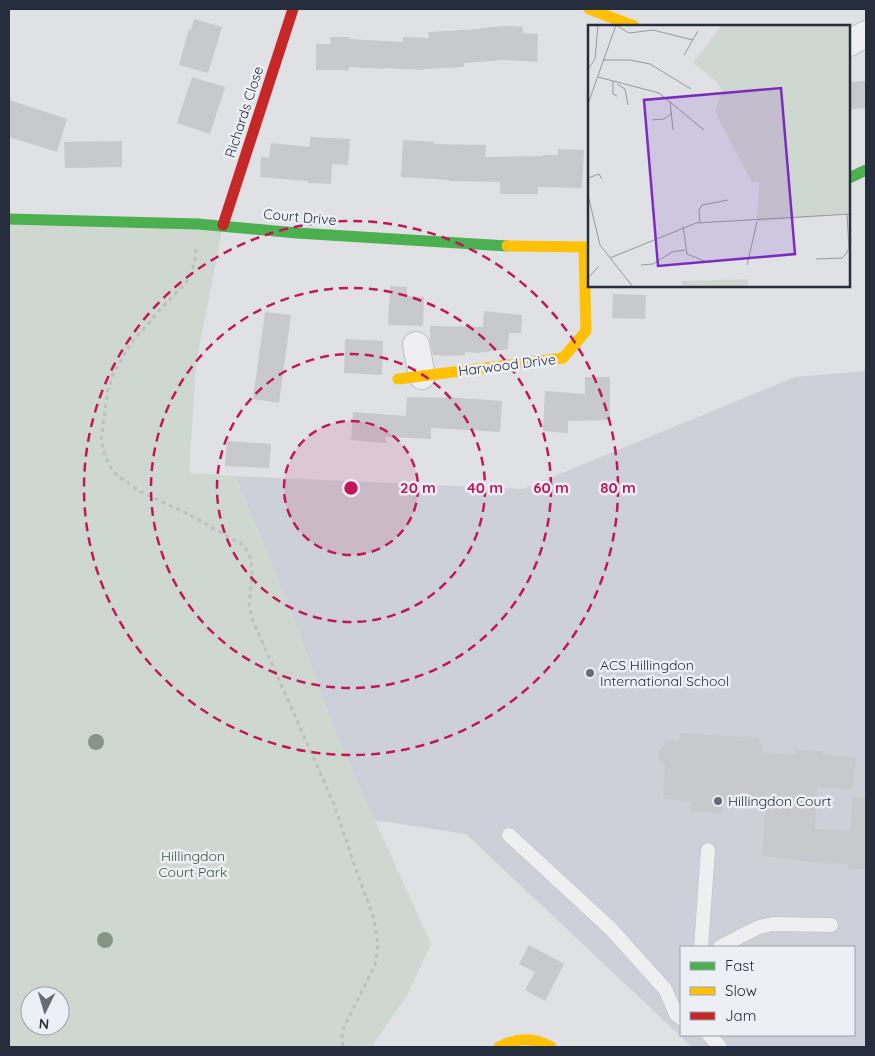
<svg xmlns="http://www.w3.org/2000/svg" width="875" height="1056" viewBox="0 0 875 1056" font-family="Quicksand,sans-serif">
	<rect width="100%" height="100%" fill="#dfe1e5"/>
	<path fill="#cdd0d8" fill-rule="evenodd" d="M866,371V1047H692L466,834L374,820L338,739L289,606L235,476L523,489L795,377ZM681,947H854V1035H681Z"/>
	<path fill="#cfd8d0" fill-rule="evenodd" d="M9,219L223,225L196,364L189,473L235,476L289,606L338,739L431,944L408,994L374,1043V1047H9ZM30,996H60V1026H30Z"/>
	<g fill="#c7c9cd">
		<polygon points="194,19 222,27 208,73 179,65 189,29 191,30"/>
		<polygon points="507,26 523,27 523,33 538,34 537,62 503,60 464,63 464,67 424,69 424,70 385,68 385,69 349,67 349,70 316,70 316,44 331,44 330,37 349,37 349,39 403,42 403,37 429,38 428,32 480,29 480,28"/>
		<polygon points="192,77 225,87 210,134 177,123"/>
		<polygon points="866,81 866,108 849,109 849,82"/>
		<polygon points="9,100 67,119 57,152 9,137"/>
		<polygon points="310,137 350,139 348,165 332,164 331,184 308,183 308,181 260,177 261,157 269,158 271,143 310,147"/>
		<polygon points="403,140 434,142 434,144 486,145 485,157 543,156 543,155 558,155 558,149 584,150 582,188 538,187 538,194 500,194 500,182 449,181 449,180 401,177"/>
		<polygon points="122,141 122,167 65,168 64,142"/>
		<polygon points="390,286 407,287 407,296 424,297 423,326 388,325"/>
		<polygon points="613,294 646,295 645,319 612,318"/>
		<polygon points="484,311 522,315 521,333 509,333 508,349 478,353 465,352 465,355 454,356 433,355 430,340 430,326 483,327"/>
		<polygon points="265,312 291,315 279,403 253,399"/>
		<polygon points="345,339 383,341 382,375 344,373"/>
		<polygon points="585,377 610,377 610,420 568,421 568,433 543,431 545,391 585,394"/>
		<polygon points="407,397 445,398 445,397 502,401 500,432 431,428 431,439 386,437 386,443 351,440 353,412 406,416"/>
		<polygon points="227,441 271,444 269,468 225,466"/>
		<polygon points="680,733 760,738 759,744 762,744 761,753 795,755 795,750 823,751 823,755 856,757 853,789 817,787 815,829 850,831 853,797 866,798 866,870 848,868 848,864 810,862 762,856 766,805 722,802 722,813 690,811 691,801 663,799 665,766 659,759 659,750 665,745 665,740 679,741"/>
		<polygon points="529,945 564,964 545,1001 525,990 535,972 519,964"/>
	</g>
	<g fill="none" stroke-linecap="round" stroke-linejoin="round">
		<g stroke="#bdbfc3" stroke-width="15">
			<g id="lane">
				<polyline points="509,835 611,929 665,989 676,1014 681,1018"/>
				<polyline points="701,947 708,850"/>
				<polyline points="720,947 743,935 759,927 773,924 831,925"/>
				<polyline points="709,1035 720,1047"/>
			</g>
		</g>
		<g stroke="#bdbfc3" stroke-width="28">
			<g id="street">
				<polyline points="849,43 866,34"/>
				<polyline points="416,345 422,376"/>
			</g>
		</g>
		<polyline stroke="#bebfc5" stroke-width="3" stroke-dasharray="4 4" stroke-linecap="butt" points="196,249 195,259 191,274 185,284 166,303 131,343 113,374 108,390 101,440 105,456 113,472 139,491 190,515 243,545 248,552 251,560 252,575 249,605 253,621 334,804 353,861 374,919 378,945 375,965 344,1027 342,1036 343,1047"/>
		<use href="#lane" stroke="#efeff1" stroke-width="14"/>
		<use href="#street" stroke="#efeff1" stroke-width="26"/>
		<g stroke="#4caf50" stroke-width="11">
			<polyline points="849,178 866,170"/>
			<polyline points="9,219 198,224 297,233 507,246"/>
		</g>
		<g stroke="#ffc107" stroke-width="11">
			<polyline points="589,9 634,26"/>
			<polyline points="507,246 589,247"/>
			<polyline points="398,379 563,358 586,331 584,247"/>
			<path d="M499,1047C516,1038 534,1037 551,1047"/>
		</g>
		<polyline stroke="#c62828" stroke-width="11" points="223,225 293,9"/>
	</g>
	<g fill="#849784">
		<circle cx="96" cy="742" r="8"/>
		<circle cx="105" cy="940" r="8"/>
	</g>
	<circle cx="351" cy="488" r="67" fill="#c2185b" fill-opacity=".12"/>
	<g fill="none" stroke="#c2185b" stroke-width="2.5" stroke-dasharray="9 6">
		<circle cx="351" cy="488" r="67"/>
		<circle cx="351" cy="488" r="134"/>
		<circle cx="351" cy="488" r="200"/>
		<circle cx="351" cy="488" r="267"/>
	</g>
	<g fill="#676d78" stroke="#eceff5" stroke-width="2">
		<circle cx="590" cy="673" r="5"/>
		<circle cx="718" cy="801" r="5"/>
	</g>
	<g text-anchor="middle" stroke-width="5" stroke-linejoin="round" paint-order="stroke">
		<g font-size="14" fill="#262e3e" stroke="#eceff5">
			<text transform="translate(244 112) rotate(-72)" y="5">Richards Close</text>
			<text transform="translate(300 217) rotate(5)" y="5">Court Drive</text>
			<text transform="translate(507 365) rotate(-7)" y="5">Harwood Drive</text>
		</g>
		<g font-size="14" fill="#262e3e" stroke="#eceff5" text-anchor="start">
			<text x="600" y="670">ACS Hillingdon<tspan x="600" dy="16">International School</tspan></text>
			<text x="728" y="806">Hillingdon Court</text>
		</g>
		<g font-size="14" fill="#395a34" stroke="#eceff5">
			<text x="193" y="861">Hillingdon<tspan x="193" dy="16">Court Park</tspan></text>
		</g>
	</g>
	<g transform="translate(588 25)">
		<rect width="262" height="262" fill="#dfe1e5"/>
		<path d="M134,0H262V189L169,197L171,157H164L127,87L134,65L128,56L105,38ZM159,254L160,262H94V256Z" fill="#cfd8d0"/>
		<path fill="none" stroke="#9599a2" stroke-width="1" d="M28,0L41,8L65,5L105,15M96,30L110,6M15,35H42L62,39L103,64M0,44L7,34L10,0M10,52L71,68L116,105M25,56V69L29,71M29,59L37,64L40,80M82,76L85,105M0,79L28,0M64,95L76,94L84,88M0,153L11,149L14,154M0,170L12,220L45,262M112,198L111,185L114,180L140,175M95,201L99,229L119,237L151,234M22,233L108,198L263,189M228,234L254,233L258,229L261,223L259,189M53,240L65,239L84,227L97,225M159,240L169,197M0,253L11,241"/>
		<path fill="#7b2cbf" fill-opacity="0.15" stroke="#7b2cbf" stroke-width="2.5" d="M193,63L207,229L70,241L56,75Z"/>
		<rect width="262" height="262" fill="none" stroke="#262e3e" stroke-width="2.5"/>
	</g>
	<circle cx="351" cy="488" r="8" fill="#c2185b" stroke="#eceff5" stroke-width="2.5"/>
	<g font-size="15" text-anchor="middle" font-weight="bold" fill="#c2185b" stroke="#eceff5" stroke-width="5" stroke-linejoin="round" paint-order="stroke">
		<text x="418" y="493">20 m</text>
		<text x="485" y="493">40 m</text>
		<text x="551" y="493">60 m</text>
		<text x="618" y="493">80 m</text>
	</g>
	<rect width="875" height="1056" fill="none" stroke="#262e3e" stroke-width="20"/>
	<rect x="680" y="946" width="175" height="90" fill="#eceff5" stroke="#9da2ac"/>
	<rect x="690" y="962" width="25" height="8" fill="#4caf50" stroke="#9da2ac"/>
	<text x="725" y="971" font-size="15" fill="#262e3e">Fast</text>
	<rect x="690" y="987" width="25" height="8" fill="#ffc107" stroke="#9da2ac"/>
	<text x="725" y="996" font-size="15" fill="#262e3e">Slow</text>
	<rect x="690" y="1012" width="25" height="8" fill="#c62828" stroke="#9da2ac"/>
	<text x="725" y="1021" font-size="15" fill="#262e3e">Jam</text>
	<g transform="translate(45 1011) rotate(185)"><circle r="24" fill="#eceff5" stroke="#9da2ac"/>
	<path d="M0-4L9 19L0 12L-9 19Z" fill="#676d78"/>
	<text y="-8" font-size="14" font-weight="bold" text-anchor="middle" fill="#262e3e">N</text>
	</g>
</svg>
